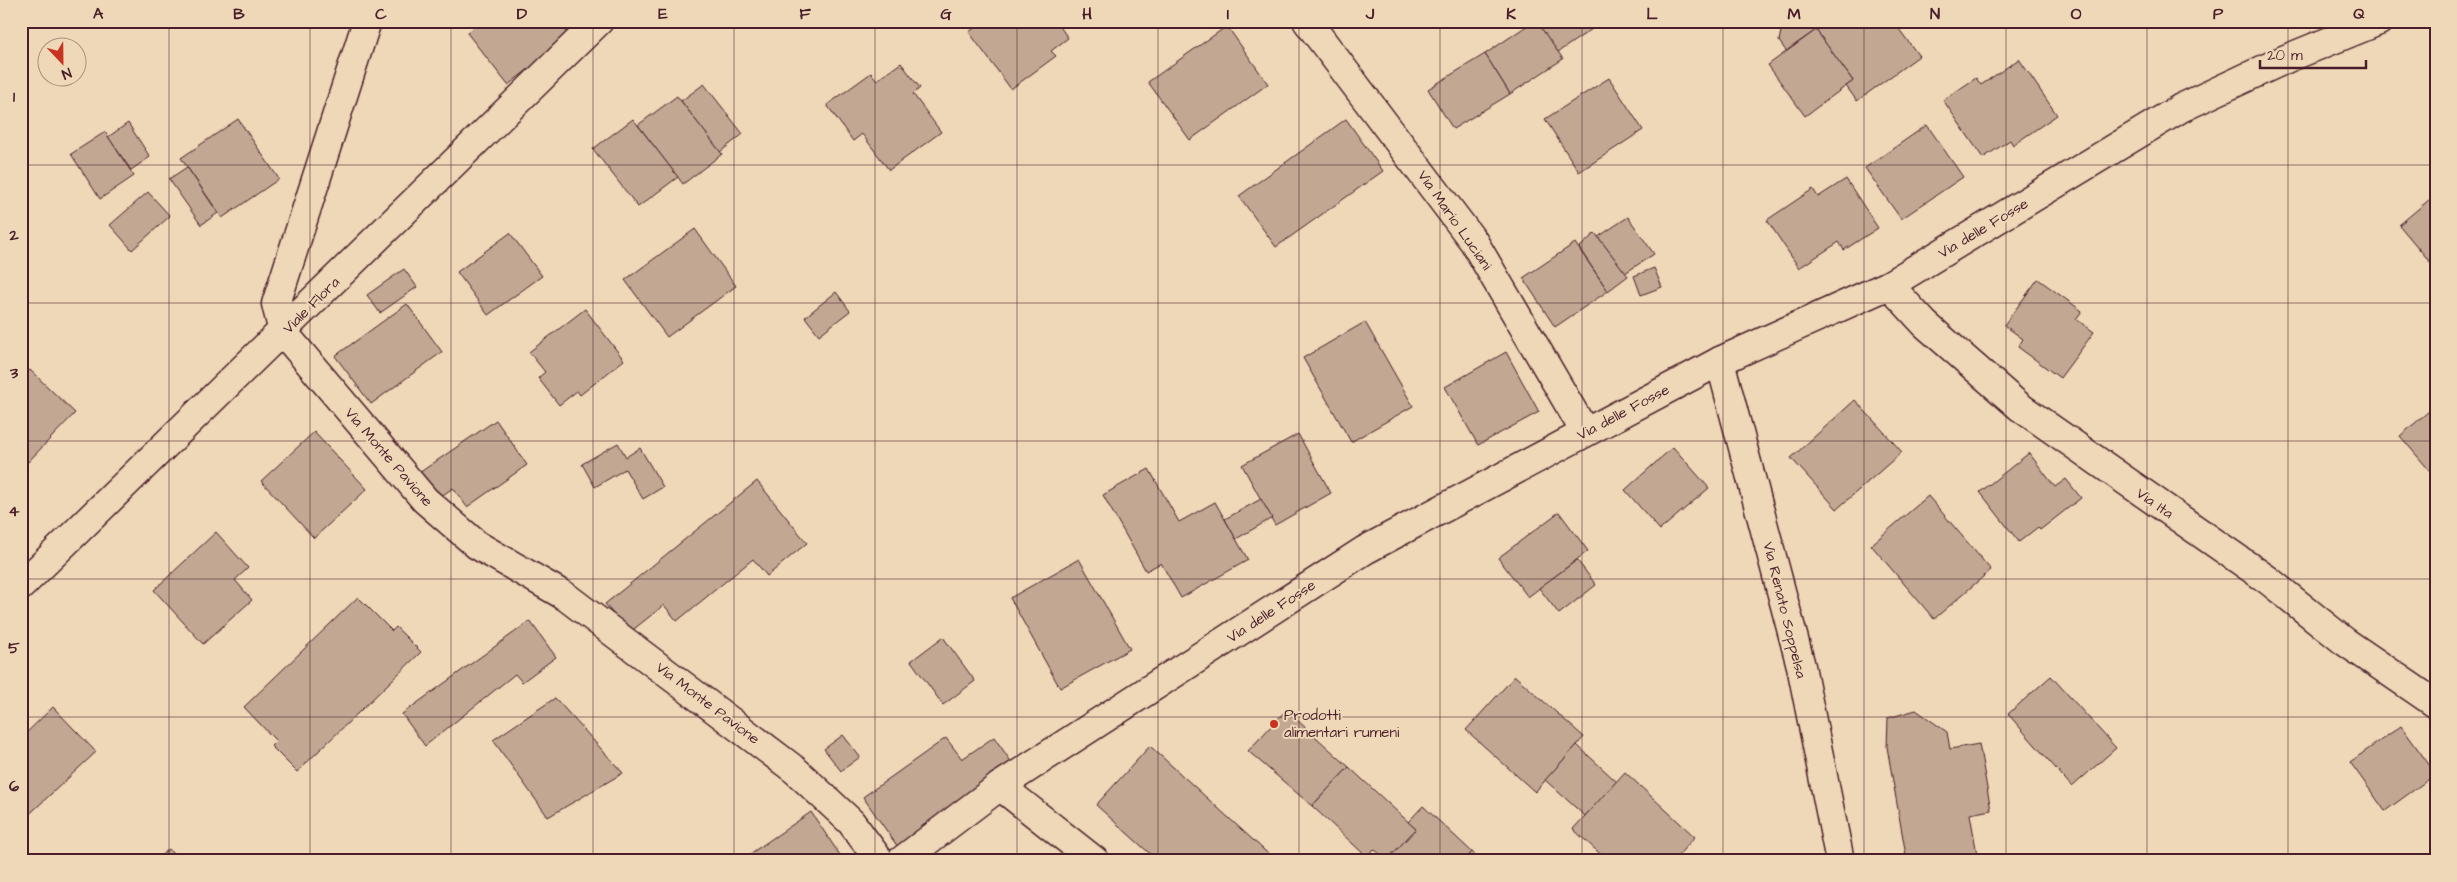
<svg xmlns="http://www.w3.org/2000/svg" width="2457" height="882" viewBox="0 0 2457 882" font-family="'Architects Daughter',sans-serif">
	<rect width="100%" height="100%" fill="#eed8b7"/>
	<filter id="ink" filterUnits="userSpaceOnUse"><feTurbulence type="fractalNoise" baseFrequency=".02" numOctaves="2"/><feDisplacementMap in="SourceGraphic" scale="10" xChannelSelector="R" yChannelSelector="G"/><feConvolveMatrix kernelMatrix="1 2 1 2 8 2 1 2 1" color-interpolation-filters="sRGB"/></filter>
	<g filter="url(#ink)">
		<g fill="#c2a792" stroke="#4a1f2b">
			<polygon points="483,21 489,21 492,25 497,21 557,21 570,37 508,85 467,33"/>
			<polygon points="984,21 1056,21 1068,38 1051,51 1056,56 1011,89 969,32"/>
			<polygon points="1534,21 1537,21 1563,59 1510,94 1485,54"/>
			<polygon points="1544,21 1604,21 1558,52 1539,25"/>
			<polygon points="1783,21 1841,21 1846,28 1855,21 1893,21 1919,56 1857,101 1846,86 1853,81 1816,30 1786,51 1779,41"/>
			<polygon points="1227,26 1268,84 1190,140 1148,82"/>
			<polygon points="1816,30 1853,81 1805,116 1768,65"/>
			<polygon points="1485,54 1510,94 1453,129 1428,89"/>
			<polygon points="2019,59 2057,115 2013,145 2010,140 1983,158 1943,100 1976,78 1981,85"/>
			<polygon points="901,63 920,88 913,94 941,132 889,170 862,134 853,141 827,105 871,73 877,80"/>
			<polygon points="1609,78 1643,130 1579,172 1545,119"/>
			<polygon points="704,84 743,134 720,152 681,101"/>
			<polygon points="677,96 722,154 683,184 638,125"/>
			<polygon points="238,119 279,179 222,218 181,158"/>
			<polygon points="633,119 678,177 638,207 593,149"/>
			<polygon points="1346,119 1383,171 1276,247 1239,196"/>
			<polygon points="128,123 150,157 131,170 108,137"/>
			<polygon points="1927,125 1963,177 1901,219 1865,168"/>
			<polygon points="105,132 134,176 100,199 71,154"/>
			<polygon points="187,167 218,213 201,225 169,179"/>
			<polygon points="1846,179 1878,228 1844,250 1839,242 1799,268 1767,220 1813,189 1818,197"/>
			<polygon points="148,192 170,216 132,250 110,225"/>
			<polygon points="2436,194 2436,269 2399,225"/>
			<polygon points="1628,217 1654,254 1625,273 1598,237"/>
			<polygon points="695,229 736,286 667,337 625,280"/>
			<polygon points="510,233 542,276 488,315 457,272"/>
			<polygon points="1595,233 1628,276 1608,291 1579,248"/>
			<polygon points="1575,243 1608,291 1555,327 1523,278"/>
			<polygon points="1654,268 1662,287 1641,295 1634,276"/>
			<polygon points="404,269 417,287 380,313 367,295"/>
			<polygon points="2038,279 2082,311 2076,319 2094,332 2060,378 2018,347 2023,339 2004,325"/>
			<polygon points="836,292 850,311 819,335 805,317"/>
			<polygon points="407,304 442,352 371,404 335,356"/>
			<polygon points="585,309 624,360 580,395 577,391 559,405 538,378 545,372 529,352"/>
			<polygon points="1365,322 1413,406 1351,442 1303,358"/>
			<polygon points="1506,352 1539,412 1478,445 1445,387"/>
			<polygon points="30,370 75,413 27,463 21,457 21,378"/>
			<polygon points="1855,400 1902,452 1837,509 1791,458"/>
			<polygon points="2436,405 2436,478 2400,436"/>
			<polygon points="496,420 527,465 467,507 453,488 437,499 419,473"/>
			<polygon points="314,432 367,489 314,538 261,481"/>
			<polygon points="1298,434 1331,493 1275,525 1242,465"/>
			<polygon points="618,443 626,457 640,448 663,487 643,499 625,469 595,487 582,464"/>
			<polygon points="1673,447 1709,488 1660,530 1625,490"/>
			<polygon points="2029,453 2055,487 2066,479 2081,498 2040,530 2038,527 2019,542 1980,492"/>
			<polygon points="1149,469 1179,522 1215,502 1248,560 1181,598 1161,563 1146,571 1103,495"/>
			<polygon points="757,481 807,543 767,576 753,559 677,621 664,605 629,633 605,604"/>
			<polygon points="1928,496 1991,570 1934,619 1871,545"/>
			<polygon points="1261,499 1272,518 1236,539 1225,519"/>
			<polygon points="1559,512 1588,551 1528,597 1498,558"/>
			<polygon points="216,532 248,568 235,580 252,600 203,644 154,590"/>
			<polygon points="1079,559 1130,649 1060,688 1010,598"/>
			<polygon points="1577,560 1596,585 1559,614 1539,588"/>
			<polygon points="358,597 392,631 396,627 421,652 297,772 271,746 276,741 244,707"/>
			<polygon points="530,621 556,657 522,682 515,674 425,746 402,714"/>
			<polygon points="943,637 975,681 943,705 911,661"/>
			<polygon points="1515,676 1584,737 1535,792 1466,730"/>
			<polygon points="2051,676 2116,748 2072,787 2008,714"/>
			<polygon points="555,698 623,773 548,817 493,740"/>
			<polygon points="53,707 96,752 21,822 21,738"/>
			<polygon points="1286,710 1349,767 1312,806 1248,751"/>
			<polygon points="1916,710 1947,732 1950,749 1979,744 1991,810 1970,814 1978,860 1907,861 1887,747 1888,718"/>
			<polygon points="2401,726 2436,774 2385,811 2350,762"/>
			<polygon points="843,735 860,757 841,771 824,749"/>
			<polygon points="994,737 1012,763 900,850 863,797 946,738 962,759"/>
			<polygon points="1577,745 1617,782 1585,816 1545,780"/>
			<polygon points="1150,746 1276,861 1158,861 1096,805"/>
			<polygon points="1349,767 1416,829 1387,860 1374,849 1367,857 1312,806"/>
			<polygon points="1625,772 1695,837 1673,861 1608,861 1573,829"/>
			<polygon points="1423,806 1472,852 1464,861 1387,860 1416,829 1408,822"/>
			<polygon points="811,812 844,861 741,861 741,860"/>
			<polygon points="169,849 178,861 154,861"/>
			<polygon points="1472,852 1483,861 1464,861"/>
			<polygon points="2187,855 2188,861 2158,861"/>
		</g>
		<g fill="none" stroke-linecap="round" stroke-linejoin="round">
			<g stroke="#4a1f2b" stroke-width="31">
				<g id="minor">
					<polyline points="367,21 276,304 283,332 425,500 477,545 565,596 795,770 851,822 880,861"/>
					<polyline points="1307,21 1474,242 1585,432"/>
					<polyline points="1889,285 1925,324 2020,407 2268,580 2344,641 2436,704"/>
					<polyline points="1720,361 1801,666 1840,861"/>
					<polyline points="21,586 599,21"/>
					<polyline points="1000,786 1095,861"/>
					<polyline points="901,861 1000,786 1365,550 1720,361 1889,285 2181,108 2288,58 2379,21"/>
				</g>
			</g>
			<use href="#minor" stroke="#eed8b7" stroke-width="28"/>
		</g>
	</g>
	<path fill="none" stroke="#4a1f2b" stroke-width="1" stroke-opacity="0.55" d="M169,21V861M310,21V861M451,21V861M593,21V861M734,21V861M875,21V861M1017,21V861M1158,21V861M1299,21V861M1440,21V861M1582,21V861M1723,21V861M1864,21V861M2006,21V861M2147,21V861M2288,21V861M21,165H2436M21,303H2436M21,441H2436M21,579H2436M21,717H2436"/>
	<circle fill="#c8321e" stroke="#eed8b7" stroke-width="2" cx="1274" cy="724" r="5"/>
	<g text-anchor="middle" stroke-width="4" stroke-linejoin="round" paint-order="stroke">
		<g font-size="15" fill="#4a1f2b" stroke="#eed8b7">
			<text transform="translate(1455 220) rotate(55)" y="5">Via Mario Luciani</text>
			<text transform="translate(1983 228) rotate(-31)" y="5">Via delle Fosse</text>
			<text transform="translate(311 305) rotate(-45)" y="5">Viale Flora</text>
			<text transform="translate(1623 412) rotate(-28)" y="5">Via delle Fosse</text>
			<text transform="translate(389 457) rotate(49)" y="5">Via Monte Pavione</text>
			<text transform="translate(2155 503) rotate(35)" y="5">Via Ita</text>
			<text transform="translate(1785 610) rotate(76)" y="5">Via Renato Soppelsa</text>
			<text transform="translate(1271 611) rotate(-33)" y="5">Via delle Fosse</text>
			<text transform="translate(708 703) rotate(37)" y="5">Via Monte Pavione</text>
		</g>
		<g font-size="15" fill="#4a1f2b" stroke="#eed8b7" text-anchor="start">
			<text x="1284" y="720">Prodotti<tspan x="1284" dy="17">alimentari rumeni</tspan></text>
		</g>
	</g>
	<rect width="2457" height="882" fill="none" stroke="#eed8b7" stroke-width="55"/>
	<g transform="translate(62 62) rotate(158)"><circle r="24" fill="#eed8b7" stroke="#ac8e7f"/>
	<path d="M0-4L9 19L0 12L-9 19Z" fill="#c8321e"/>
	<text y="-8" font-size="14" font-weight="bold" text-anchor="middle" fill="#4a1f2b">N</text>
	</g>
	<path d="M2260 60v8h106v-8" fill="none" stroke="#4a1f2b" stroke-width="2.5"/>
	<text x="2267" y="60" font-size="15" fill="#4a1f2b" stroke="#eed8b7" stroke-width="4" paint-order="stroke">20 m</text>
	<rect x="28" y="28" width="2402" height="826" fill="none" stroke="#4a1f2b" stroke-width="2"/>
	<g font-size="16" text-anchor="middle" font-weight="bold" fill="#4a1f2b">
		<text x="98" y="19">A</text>
		<text x="239" y="19">B</text>
		<text x="381" y="19">C</text>
		<text x="522" y="19">D</text>
		<text x="663" y="19">E</text>
		<text x="805" y="19">F</text>
		<text x="946" y="19">G</text>
		<text x="1087" y="19">H</text>
		<text x="1228" y="19">I</text>
		<text x="1370" y="19">J</text>
		<text x="1511" y="19">K</text>
		<text x="1652" y="19">L</text>
		<text x="1794" y="19">M</text>
		<text x="1935" y="19">N</text>
		<text x="2076" y="19">O</text>
		<text x="2218" y="19">P</text>
		<text x="2359" y="19">Q</text>
		<text x="14" y="102">1</text>
		<text x="14" y="240">2</text>
		<text x="14" y="378">3</text>
		<text x="14" y="516">4</text>
		<text x="14" y="653">5</text>
		<text x="14" y="791">6</text>
	</g>
</svg>
